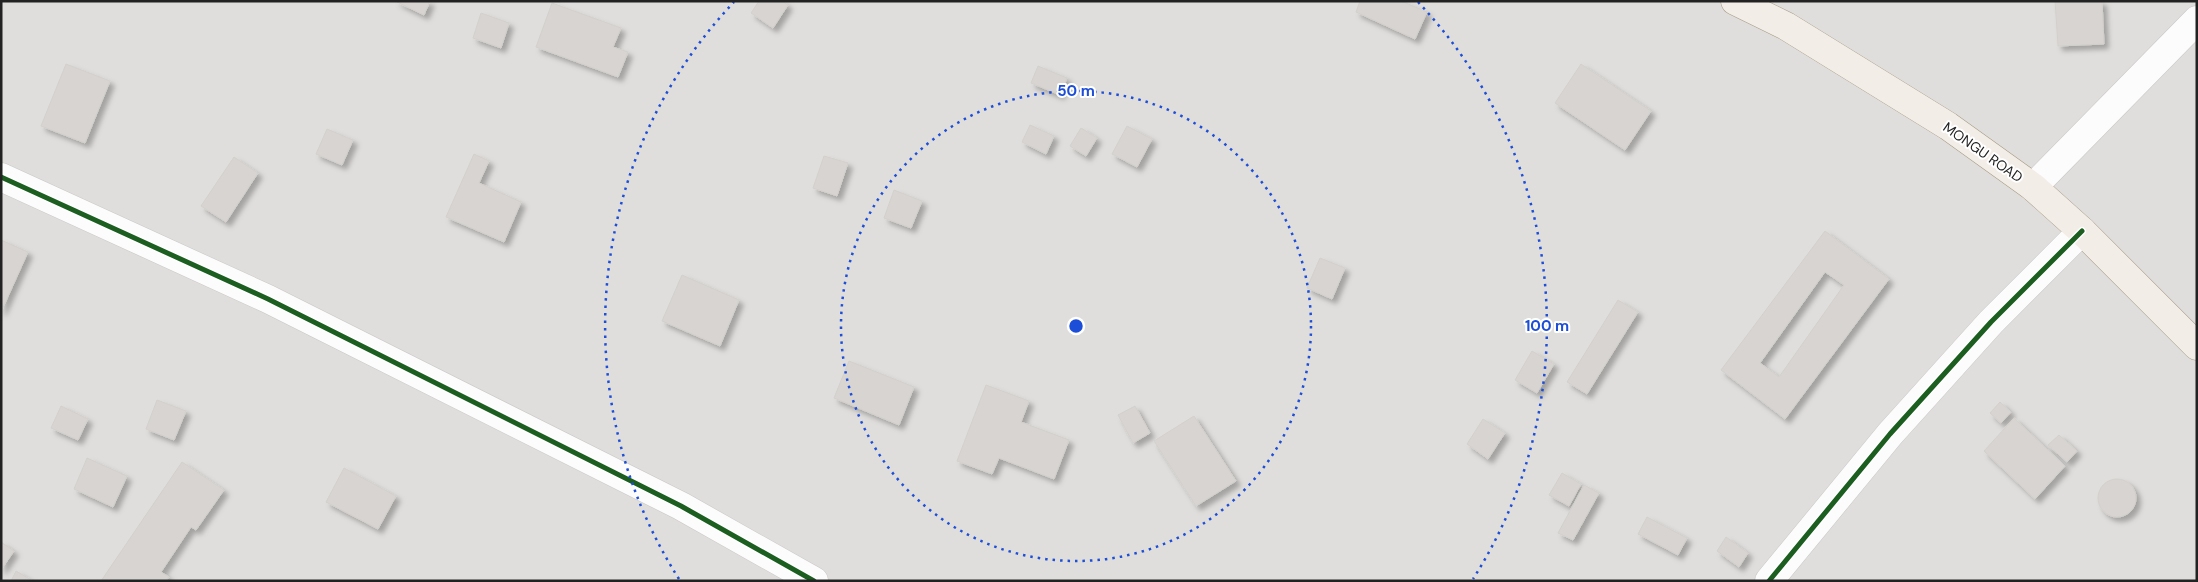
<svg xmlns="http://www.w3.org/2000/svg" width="2198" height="582" viewBox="0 0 2198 582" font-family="'DM Sans',sans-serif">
	<defs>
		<filter id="shadow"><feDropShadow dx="4.5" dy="4.5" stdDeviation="2.5" flood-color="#0004"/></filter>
	</defs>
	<rect width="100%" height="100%" fill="#f0eeeb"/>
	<rect fill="#dfdedc" x="1" y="1" width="2196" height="580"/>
	<g fill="#d7d4d2" stroke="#d3d0cc" fill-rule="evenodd" filter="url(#shadow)">
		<polygon points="395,1 430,1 424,15"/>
		<polygon points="759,1 782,1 788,5 773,28 751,13"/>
		<polygon points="1360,1 1401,1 1427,12 1415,39 1356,12"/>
		<polygon points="2055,1 2102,1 2104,44 2058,46"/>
		<polygon points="552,3 621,28 613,47 628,52 618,77 536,47"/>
		<polygon points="481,13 509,23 501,48 473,38"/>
		<polygon points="66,64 110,81 85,143 41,126"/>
		<polygon points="1581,64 1651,111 1625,150 1555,103"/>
		<polygon points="1038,66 1067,78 1060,95 1031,83"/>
		<polygon points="1030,125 1054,136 1046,154 1022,142"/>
		<polygon points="1127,126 1152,139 1137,167 1112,154"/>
		<polygon points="1081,128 1097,138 1086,156 1070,146"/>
		<polygon points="327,129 353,140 342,165 316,154"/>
		<polygon points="474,154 489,161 479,183 521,202 504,242 446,217"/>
		<polygon points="824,156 848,163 837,196 813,188"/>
		<polygon points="234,157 258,173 226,222 201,206"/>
		<polygon points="894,190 922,201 911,228 884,218"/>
		<path d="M1825,231L1889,279L1785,419L1721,370ZM1825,272L1844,285L1779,377L1760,363Z"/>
		<polygon points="1,240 28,252 1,312"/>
		<polygon points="1320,258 1345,268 1332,299 1307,288"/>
		<polygon points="682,275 739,300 720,346 662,321"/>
		<polygon points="1618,300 1638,312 1587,394 1567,382"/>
		<polygon points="1532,351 1554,364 1537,393 1515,380"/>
		<polygon points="849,361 914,387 899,425 834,398"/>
		<polygon points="986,385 1029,401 1021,422 1069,440 1054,479 999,458 992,474 957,461"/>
		<polygon points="157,400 186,411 174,440 146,429"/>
		<polygon points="2000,402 2011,412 2001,423 1990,413"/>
		<polygon points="61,406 88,419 78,440 51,428"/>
		<polygon points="1135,406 1150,433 1133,443 1118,415"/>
		<polygon points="1194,416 1236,481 1196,506 1154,441"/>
		<polygon points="2014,418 2065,466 2035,499 1984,451"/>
		<polygon points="1483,419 1505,433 1488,459 1467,444"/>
		<polygon points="2059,435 2077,451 2067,462 2048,445"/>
		<polygon points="87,458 127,476 113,507 74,489"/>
		<polygon points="182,462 224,490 196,530 191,527 161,572 169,577 166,581 101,581"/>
		<polygon points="344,468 396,496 378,529 326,502"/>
		<polygon points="1562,473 1581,484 1569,506 1549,495"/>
		<circle cx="2117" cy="498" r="19"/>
		<polygon points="1584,485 1599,493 1573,540 1558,533"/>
		<polygon points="1647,517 1687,538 1678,555 1638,534"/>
		<polygon points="1726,537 1748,553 1739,567 1717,551"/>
		<polygon points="1,542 14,551 1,570"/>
		<polygon points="16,571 33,581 11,581"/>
	</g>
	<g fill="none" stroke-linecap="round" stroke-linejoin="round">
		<g stroke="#c9c8c7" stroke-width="29">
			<g id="minor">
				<polyline points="1,177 268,299 681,506 814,581"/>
				<polyline points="2033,187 2197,20"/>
				<polyline points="1769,581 1890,434 1991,322 2082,231"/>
			</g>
		</g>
		<g stroke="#a79c86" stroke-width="29">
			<polyline id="major" points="1735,1 1786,26 1948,126 2033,187 2082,231 2197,346"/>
		</g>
		<use href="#minor" stroke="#fdfcfc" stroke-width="28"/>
		<use href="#major" stroke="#f3ede7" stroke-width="28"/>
		<g stroke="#fff" stroke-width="8">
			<g id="cycleway">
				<polyline points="1,177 268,299 681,506 814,581"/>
				<polyline points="1769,581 1890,434 1991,322 2082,231"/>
			</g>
		</g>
		<use href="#cycleway" stroke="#1b5e20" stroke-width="5"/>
	</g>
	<g fill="none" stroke="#1d4ed8" stroke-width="2.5" stroke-dasharray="2.5 5">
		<circle cx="1076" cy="326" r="235"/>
		<path d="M679 579A471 471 0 0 1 734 2M1418 2A471 471 0 0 1 1473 579"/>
	</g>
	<g text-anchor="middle" stroke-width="4" stroke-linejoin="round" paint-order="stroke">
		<g font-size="14" fill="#222" stroke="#fff">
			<text transform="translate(1983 152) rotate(35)" y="5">MONGU ROAD</text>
		</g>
	</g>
	<circle cx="1076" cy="326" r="8" fill="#1d4ed8" stroke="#fff" stroke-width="2.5"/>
	<g font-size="15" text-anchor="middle" font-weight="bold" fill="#1d4ed8" stroke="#fff" stroke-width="4" stroke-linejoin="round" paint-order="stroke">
		<text x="1076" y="96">50 m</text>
		<text x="1547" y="331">100 m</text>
	</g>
	<rect width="2198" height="582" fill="none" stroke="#222222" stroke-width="5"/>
</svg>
